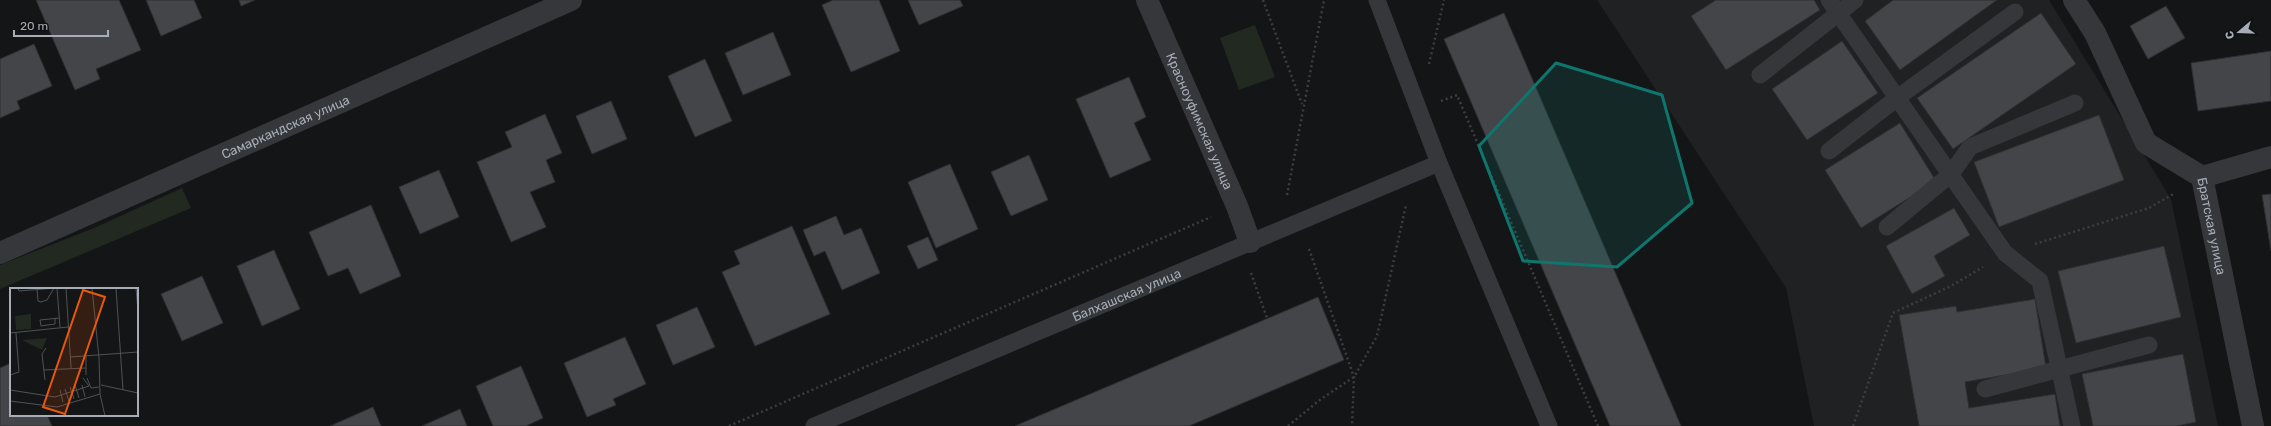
<svg xmlns="http://www.w3.org/2000/svg" width="2271" height="426" viewBox="0 0 2271 426" font-family="Rubik,sans-serif">
	<rect width="100%" height="100%" fill="#141516"/>
	<polygon fill="#202123" points="1597,0 2049,0 2171,199 2218,426 1814,426 1786,288"/>
	<g fill="#212921">
		<polygon points="1255,25 1275,77 1239,90 1220,38"/>
		<polygon points="182,188 191,208 0,289 0,265 94,228"/>
	</g>
	<g fill="#434549" stroke="#2e2f32">
		<polygon points="36,0 119,0 141,50 96,69 100,79 75,90"/>
		<polygon points="146,0 194,0 202,18 161,36"/>
		<polygon points="239,0 255,0 241,6"/>
		<polygon points="833,0 879,0 900,51 851,72 822,5"/>
		<polygon points="908,0 960,0 963,6 919,25"/>
		<polygon points="1716,0 1814,0 1820,10 1726,70 1691,16"/>
		<polygon points="1893,0 1997,0 1900,70 1865,21"/>
		<polygon points="2166,6 2185,38 2148,59 2130,26"/>
		<polygon points="1504,13 1681,426 1610,426 1444,39"/>
		<polygon points="2041,13 2076,64 1953,149 1917,98"/>
		<polygon points="773,32 791,75 743,95 725,53"/>
		<polygon points="1842,41 1878,93 1807,140 1772,89"/>
		<polygon points="34,44 52,86 17,101 20,109 0,118 0,59"/>
		<polygon points="2271,51 2271,101 2198,111 2191,63"/>
		<polygon points="705,59 732,121 695,137 668,76"/>
		<polygon points="1129,77 1146,117 1134,123 1151,160 1110,178 1076,99"/>
		<polygon points="611,101 627,139 592,154 576,116"/>
		<polygon points="545,114 562,153 546,160 555,182 530,192 546,227 511,242 477,162 512,147 505,132"/>
		<polygon points="2099,115 2124,180 1999,227 1974,162"/>
		<polygon points="1900,123 1936,181 1861,228 1825,170"/>
		<polygon points="1029,155 1048,200 1011,216 991,172"/>
		<polygon points="950,164 978,229 936,248 908,182"/>
		<polygon points="439,170 459,217 420,234 399,187"/>
		<polygon points="2271,194 2271,251 2262,195"/>
		<polygon points="371,205 401,276 360,294 348,268 328,276 309,232"/>
		<polygon points="1954,208 1970,235 1934,256 1945,276 1912,294 1886,246"/>
		<polygon points="836,216 844,235 861,228 880,273 842,290 825,251 814,256 803,230"/>
		<polygon points="792,226 830,314 755,346 722,272 740,264 734,251"/>
		<polygon points="928,237 938,260 918,269 907,246"/>
		<polygon points="2164,246 2181,317 2076,343 2058,271"/>
		<polygon points="274,250 300,309 262,326 237,266"/>
		<polygon points="202,276 223,323 182,341 161,294"/>
		<polygon points="1318,297 1344,360 1189,426 1015,426"/>
		<polygon points="2035,299 2046,368 1965,382 1969,408 2055,394 2060,426 1919,426 1899,315 1956,306 1957,312"/>
		<polygon points="697,307 715,347 673,365 656,325"/>
		<polygon points="625,337 646,384 613,399 616,405 587,417 564,363"/>
		<polygon points="2183,354 2196,422 2177,426 2093,426 2082,374"/>
		<polygon points="11,363 11,415 47,415 52,426 0,426 0,368"/>
		<polygon points="521,366 543,418 526,426 493,426 476,386"/>
		<polygon points="373,407 381,426 330,426"/>
		<polygon points="460,409 467,426 422,426"/>
	</g>
	<g fill="none" stroke-linecap="round" stroke-linejoin="round">
		<g stroke="#3b3e42" stroke-width="2.5" stroke-dasharray="2 3" stroke-linecap="butt">
			<polyline points="1263,0 1302,104"/>
			<polyline points="1429,64 1444,0"/>
			<polyline points="1441,101 1457,95 1598,426"/>
			<polyline points="1287,195 1324,0"/>
			<polyline points="2035,244 2149,208 2175,193"/>
			<polyline points="1309,249 1354,377 1352,426"/>
			<polyline points="1251,273 1267,318"/>
			<polyline points="729,426 1211,217"/>
			<polyline points="1288,426 1321,399 1354,377 1377,336 1406,205"/>
			<polyline points="1853,426 1893,313 1951,286 1983,267"/>
		</g>
		<g stroke="#35373b" stroke-width="17">
			<polyline points="1377,0 1439,163 1549,426"/>
			<polyline points="1829,0 2005,253 2040,281 2072,426"/>
			<polyline points="1760,75 1855,0"/>
			<polyline points="1829,151 1897,98 2015,12"/>
			<polyline points="1887,227 1951,174 1970,147 2075,103"/>
			<polyline points="1985,389 2149,345"/>
			<path id="s1" d="M814,426L1439,163"/>
		</g>
		<g stroke="#35373b" stroke-width="22">
			<path id="s2" d="M1147,0L1237,206L1250,242"/>
			<path id="s3" d="M2074,0L2095,33L2146,143L2202,177L2253,426"/>
			<polyline points="2202,177 2271,157"/>
			<path id="s4" d="M0,253L571,0"/>
		</g>
	</g>
	<path fill="#0f766e" fill-opacity="0.2" stroke="#0f766e" stroke-width="3" stroke-linejoin="round" d="M1556,63L1662,95L1692,203L1617,267L1523,261L1479,146Z"/>
	<g text-anchor="middle" stroke-width="3.5" stroke-linejoin="round" paint-order="stroke">
		<g font-size="13" fill="#a6adb6" stroke="#0f1011">
			<text dy="5" stroke="none"><textPath href="#s2" startOffset="132">Красноуфимская улица</textPath></text>
			<text dy="5" stroke="none"><textPath href="#s4" startOffset="312">Самаркандская улица</textPath></text>
			<text dy="5" stroke="none"><textPath href="#s3" startOffset="276">Братская улица</textPath></text>
			<text dy="5" stroke="none"><textPath href="#s1" startOffset="339">Балхашская улица</textPath></text>
		</g>
	</g>
	<g transform="translate(10 288)">
		<rect width="128" height="128" fill="#141516"/>
		<path d="M21,26V41L6,42L5,28ZM37,50L32,62L12,52Z" fill="#212921"/>
		<path fill="none" stroke="#4e5256" stroke-width="1" d="M8,0L9,3L46,0M47,0L50,39M56,0L61,80M82,0L89,70L90,106L95,128M106,0L113,102M126,0L128,23M27,1L28,13L31,14L37,12L44,0M45,30V36L31,38L30,32L49,30M0,45L58,39M76,68V87M60,69L128,64M34,82L76,80M0,87L9,84L6,45M77,90L81,100L89,99M35,92L32,66L36,60M65,97L69,110M72,97L75,109M91,97L128,105M60,99L64,111M55,101L59,113M0,102L45,109L76,99L79,98L73,90M50,102L53,114M0,113L47,119L90,106M101,128H115"/>
		<path fill="#e8590c" fill-opacity="0.15" stroke="#e8590c" stroke-width="2" d="M73,2L95,9L55,126L33,119Z"/>
		<rect width="128" height="128" fill="none" stroke="#a6adb6" stroke-width="2"/>
	</g>
	<g transform="translate(2239 32) rotate(251)" stroke="#0f1011" stroke-width="3" paint-order="stroke">
	<path d="M0-3L7 15L0 10L-7 15Z" fill="#a6adb6"/>
	<text y="-6" font-size="11" font-weight="bold" text-anchor="middle" fill="#a6adb6">С</text>
	</g>
	<path d="M14 30v6h94v-6" fill="none" stroke="#a6adb6" stroke-width="2"/>
	<text x="20" y="30" font-size="12" fill="#a6adb6" stroke="#0f1011" stroke-width="3" paint-order="stroke">20 m</text>
</svg>
